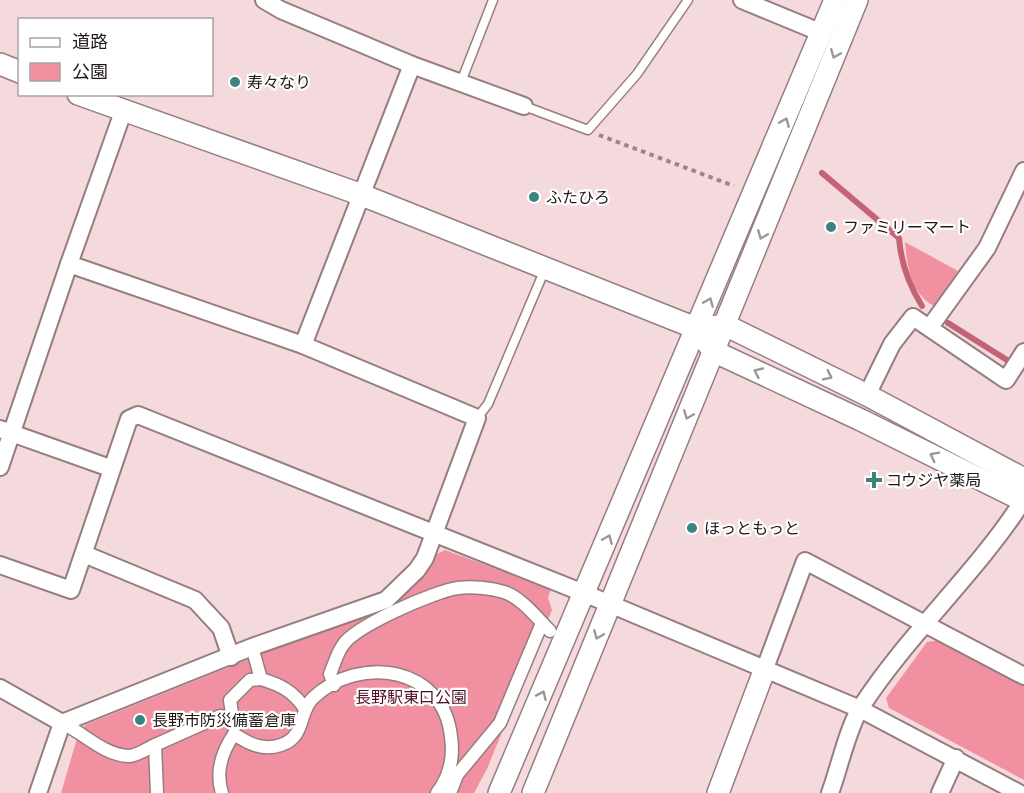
<svg xmlns="http://www.w3.org/2000/svg" width="1024" height="793" viewBox="0 0 1024 793" font-family="'Source Sans 3','Noto Sans JP',sans-serif">
	<rect width="100%" height="100%" fill="#f5dadd"/>
	<g fill="#f190a1">
		<path d="M905,242L958,271L934,306C911,294 907,266 905,242Z"/>
		<polygon points="445,550 551,589 548,598 552,610 487,769 474,793 61,793 78,735 85,725 391,602 431,557"/>
		<polygon points="939,640 1024,684 1024,780 889,708 886,698 927,642"/>
	</g>
	<g fill="none" stroke-linecap="round" stroke-linejoin="round">
		<g stroke="#c46376" stroke-width="6">
			<path d="M822,173L899,238C901,264 909,285 922,306"/>
			<polyline points="948,323 1007,360"/>
		</g>
		<g stroke="#957d80" stroke-width="11">
			<g id="service">
				<polyline points="461,82 493,0"/>
				<polyline points="524,106 588,130 637,74 688,0"/>
				<polyline points="477,418 488,404 545,269"/>
			</g>
		</g>
		<g stroke="#957d80" stroke-width="15">
			<g id="pedestrian">
				<path d="M261,679C281,685 293,691 305,709"/>
				<path d="M334,685L330,674C334,665 337,653 343,645C355,626 435,591 458,588C472,586 491,588 504,592C521,597 538,619 550,631"/>
				<path d="M62,723C84,733 103,755 129,756C137,756 148,748 155,745"/>
				<polyline points="234,727 230,700 250,680 261,679 252,647"/>
				<polyline points="157,793 155,745 220,716 234,720"/>
				<path d="M222,793C215,771 222,752 234,734C249,744 263,751 281,745C306,737 298,712 313,698C359,654 444,666 451,737C454,757 450,776 437,793"/>
				<polyline points="450,793 457,775 500,723 542,623"/>
			</g>
		</g>
		<g stroke="#957d80" stroke-width="20">
			<g id="minor">
				<polyline points="264,0 281,10 412,65 524,106"/>
				<polyline points="742,0 822,33"/>
				<polyline points="930,327 987,248 1024,171"/>
				<polyline points="303,345 412,65"/>
				<polyline points="867,395 892,344 913,317 1006,380 1024,352"/>
				<polyline points="0,429 110,468"/>
				<polyline points="0,467 69,264"/>
				<polyline points="84,554 195,600 221,628 231,657"/>
				<polyline points="0,565 71,590 129,419 138,415 586,594 860,709 1019,793"/>
				<polyline points="764,671 805,561 1024,676"/>
				<polyline points="0,688 62,723"/>
				<polyline points="62,723 252,647 386,600 417,570 425,558 477,418 303,345 69,264 123,112"/>
				<polyline points="38,793 62,723"/>
				<path d="M830,793C839,769 848,727 861,707C909,633 977,573 1024,499"/>
				<polyline points="940,793 956,758"/>
			</g>
		</g>
		<g stroke="#957d80" stroke-width="24">
			<g id="tertiary">
				<polyline points="0,64 20,72"/>
				<polyline points="78,94 362,195 698,329 725,325 867,395 1024,479"/>
				<polyline points="705,340 713,351 861,420 1024,501"/>
				<polyline points="499,793 835,0"/>
				<polyline points="533,793 857,0"/>
				<polyline points="718,793 764,671"/>
			</g>
		</g>
		<polyline stroke="#998688" stroke-width="4" stroke-dasharray="4.5 4.5" stroke-linecap="butt" points="599,135 734,186"/>
		<use href="#service" stroke="#fff" stroke-width="8"/>
		<use href="#pedestrian" stroke="#fff" stroke-width="12"/>
		<use href="#minor" stroke="#fff" stroke-width="16"/>
		<use href="#tertiary" stroke="#fff" stroke-width="21"/>
	</g>
	<defs><path id="oneway-chevron" d="M-2-3.5L2.5 0L-2 3.5" fill="none" stroke-width="1.6" stroke-linecap="round" stroke-linejoin="round" transform="scale(1.5)"/></defs>
	<g stroke="#9b9797">
		<use href="#oneway-chevron" transform="translate(835 54) rotate(112)"/>
		<use href="#oneway-chevron" transform="translate(785 122) rotate(-67)"/>
		<use href="#oneway-chevron" transform="translate(762 235) rotate(112)"/>
		<use href="#oneway-chevron" transform="translate(709 302) rotate(-67)"/>
		<use href="#oneway-chevron" transform="translate(758 372) rotate(-155)"/>
		<use href="#oneway-chevron" transform="translate(828 376) rotate(26)"/>
		<use href="#oneway-chevron" transform="translate(688 415) rotate(112)"/>
		<use href="#oneway-chevron" transform="translate(934 456) rotate(-153)"/>
		<use href="#oneway-chevron" transform="translate(608 539) rotate(-67)"/>
		<use href="#oneway-chevron" transform="translate(598 635) rotate(113)"/>
		<use href="#oneway-chevron" transform="translate(542 695) rotate(-66)"/>
	</g>
	<g fill="#3b8380" stroke="#fff" stroke-width="2">
		<circle cx="235" cy="82" r="6"/>
		<circle cx="534" cy="197" r="6"/>
		<circle cx="831" cy="227" r="6"/>
		<path d="M871 471h6v6h6v6h-6v6h-6v-6h-6v-6h6z"/>
		<circle cx="692" cy="528" r="6"/>
		<circle cx="140" cy="720" r="6"/>
	</g>
	<g text-anchor="middle" stroke-width="4.5" stroke-linejoin="round" paint-order="stroke">
		<g font-size="16" fill="#201718" stroke="#fff" text-anchor="start">
			<text x="247" y="88">寿々なり</text>
			<text x="546" y="203">ふたひろ</text>
			<text x="843" y="233">ファミリーマート</text>
			<text x="886" y="486">コウジヤ薬局</text>
			<text x="704" y="534">ほっともっと</text>
			<text x="152" y="726">長野市防災備蓄倉庫</text>
		</g>
		<g font-size="16" fill="#4f1021" stroke="#fff">
			<text x="411" y="703">長野駅東口公園</text>
		</g>
	</g>
	<rect x="18" y="18" width="195" height="78" fill="#ffffff" stroke="#a6a2a3" stroke-width="1.5"/>
	<rect x="30" y="38" width="30" height="9" fill="#ffffff" stroke="#a6a2a3" stroke-width="1.5"/>
	<text x="72" y="48" font-size="18" fill="#201718">道路</text>
	<rect x="30" y="63" width="30" height="18" fill="#f190a1" stroke="#a6a2a3" stroke-width="1.5"/>
	<text x="72" y="78" font-size="18" fill="#201718">公園</text>
</svg>
